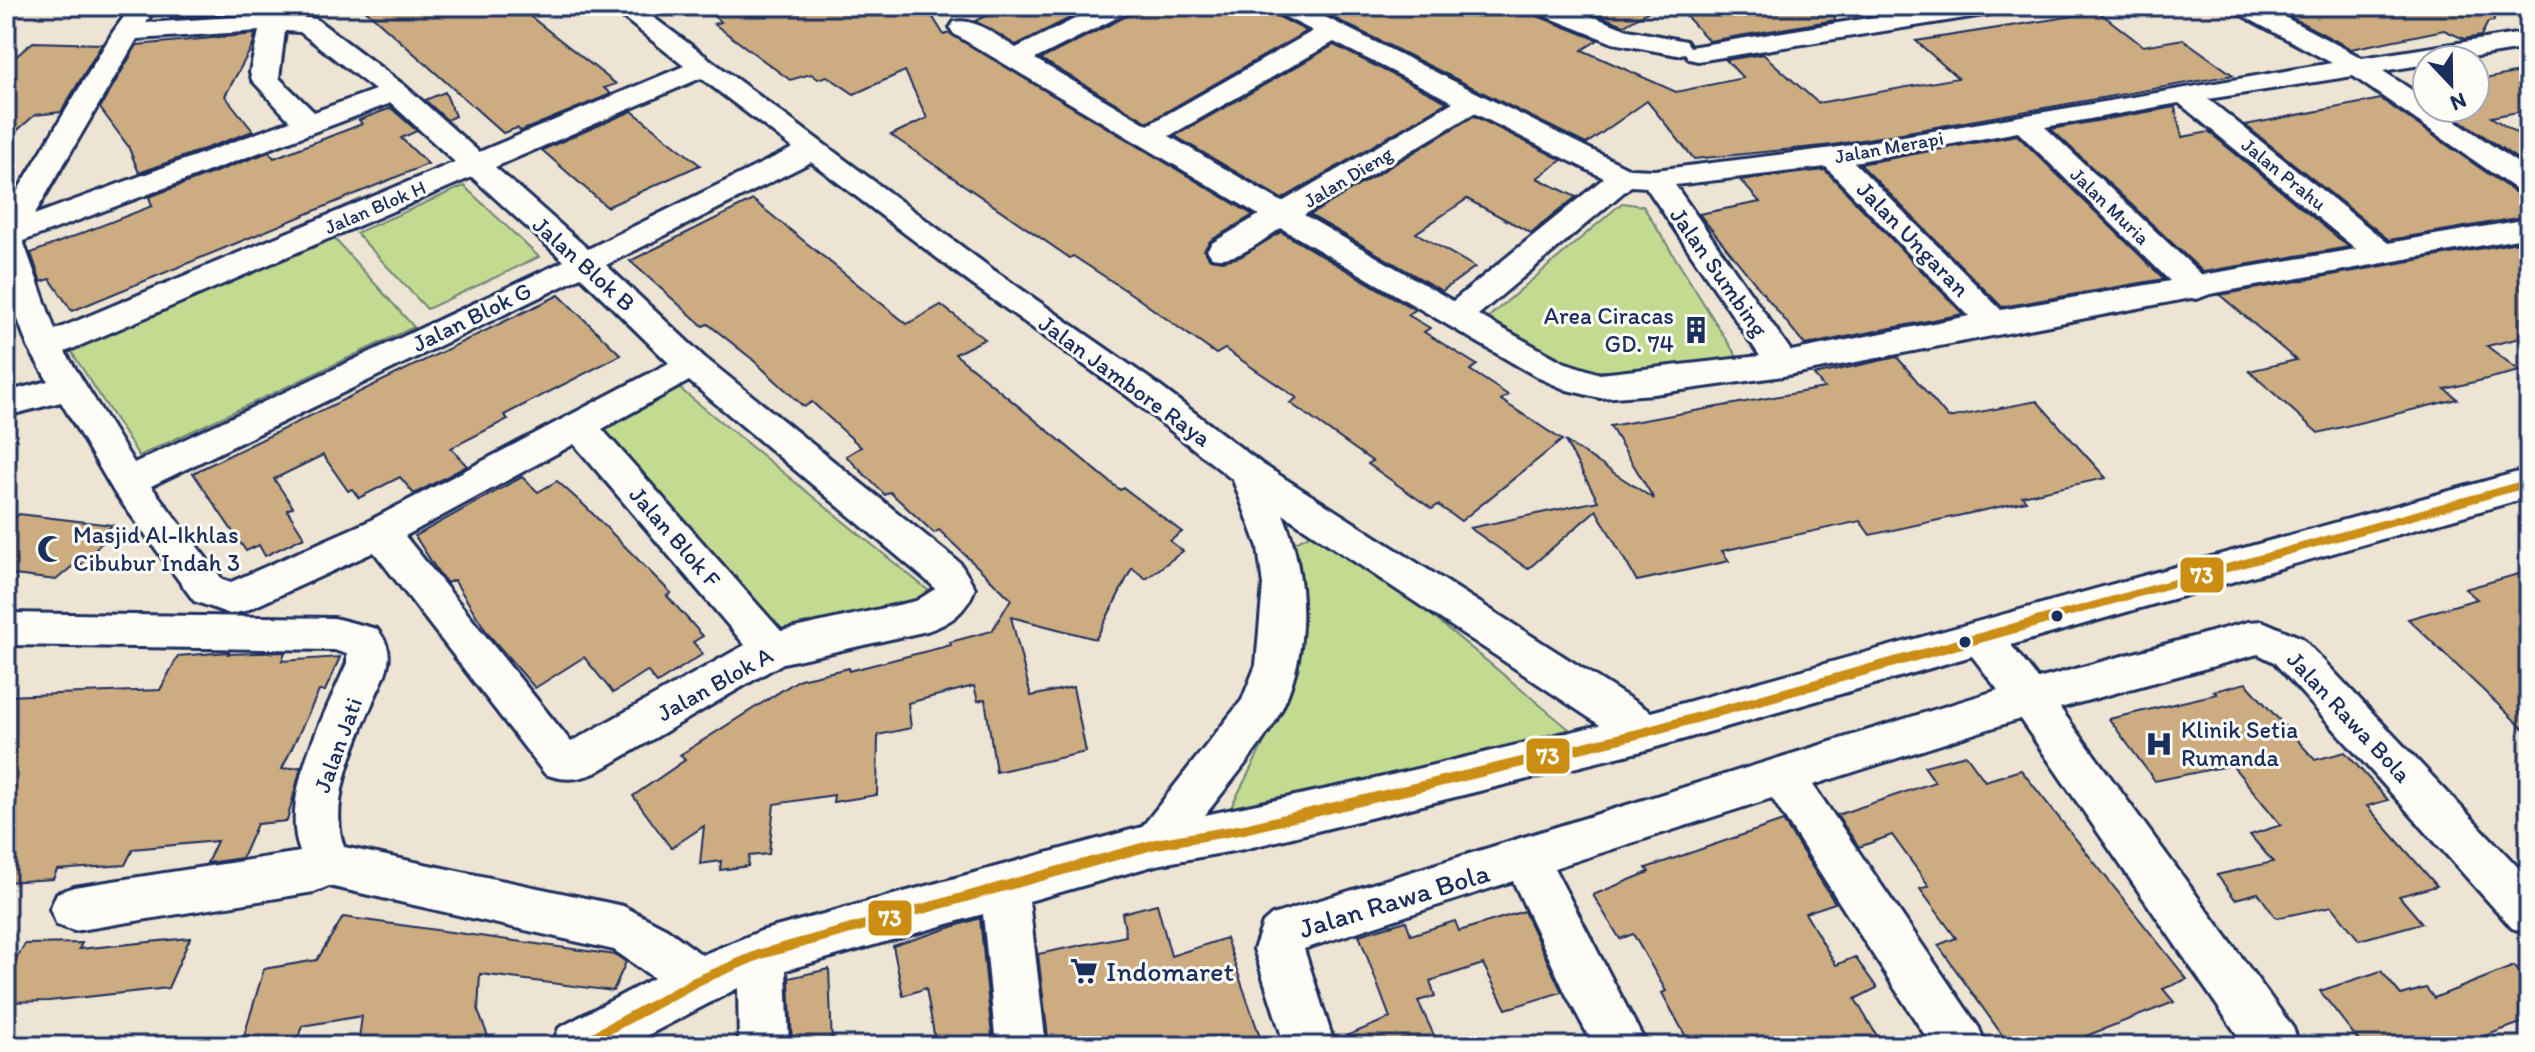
<svg xmlns="http://www.w3.org/2000/svg" width="2535" height="1052" viewBox="0 0 2535 1052" font-family="Itim,sans-serif">
	<rect width="100%" height="100%" fill="#eee4d3"/>
	<filter id="ink" filterUnits="userSpaceOnUse"><feTurbulence type="fractalNoise" baseFrequency=".0125" numOctaves="2"/><feDisplacementMap in="SourceGraphic" scale="16" xChannelSelector="R" yChannelSelector="G"/><feConvolveMatrix kernelMatrix="1 2 1 2 8 2 1 2 1" color-interpolation-filters="sRGB"/></filter>
	<g filter="url(#ink)">
		<g fill="#c3db91" stroke="#6f8578" stroke-width="2">
			<polygon points="464,186 539,257 427,309 356,233"/>
			<polygon points="1622,203 1643,206 1737,357 1657,371 1583,371 1523,348 1484,321"/>
			<polygon points="332,236 414,327 139,456 69,348"/>
			<polygon points="673,383 929,591 905,620 778,632 600,427"/>
			<polygon points="1325,527 1569,729 1220,829 1272,727 1299,668 1291,544"/>
		</g>
		<g fill="#ccac80" stroke="#1b2f5e" stroke-width="2">
			<polygon points="274,6 271,11 170,18 176,7"/>
			<polygon points="361,6 517,6 616,84 604,88 611,94 521,131 517,128 503,133"/>
			<polygon points="700,6 926,6 944,35 949,33 1253,215 1210,241 1204,250 1210,259 1222,261 1240,257 1281,232 1415,310 1408,315 1430,328 1424,332 1477,365 1470,370 1508,395 1501,400 1562,440 1461,521 1438,505 1432,509 1368,464 1372,461 1290,403 1297,398 1225,349 1216,354 1133,295 1073,256 1070,258 891,135 927,118 905,71 854,94 827,76 818,79 811,74 790,80 714,24 721,22"/>
			<polygon points="1006,6 1094,6 1016,45 975,21"/>
			<polygon points="1137,6 1267,6 1273,14 1307,31 1148,122 1041,59 1131,14"/>
			<polygon points="1310,6 1526,6 1532,14 1598,40 1582,50 1676,92 1743,78 1726,60 1763,54 1818,103 1958,78 1916,41 2099,12 2143,46 2183,39 2233,75 1833,145 1694,159 1647,101 1586,144"/>
			<polygon points="1573,6 1658,6 1624,25"/>
			<polygon points="1677,6 1834,6 1835,20 1709,41"/>
			<polygon points="2270,6 2493,6 2494,21 2488,22 2481,36 2464,39 2444,30 2351,49"/>
			<polygon points="255,34 253,45 225,96 253,131 139,173 128,146 100,108 137,45"/>
			<polygon points="33,42 102,44 61,112 35,115 6,140 6,65"/>
			<polygon points="1334,45 1447,102 1282,199 1175,136"/>
			<polygon points="2529,70 2529,110 2491,117 2529,141 2529,167 2443,108 2475,108 2475,81"/>
			<polygon points="445,92 455,116 447,120 425,100"/>
			<polygon points="2381,99 2516,193 2529,197 2529,216 2389,240 2245,125"/>
			<polygon points="2175,107 2182,137 2209,132 2349,247 2203,272 2051,129"/>
			<polygon points="391,108 417,131 401,138 428,164 72,311 50,279 41,282 31,253 152,206 149,197 269,152 274,158 362,124 359,120"/>
			<polygon points="632,111 700,165 607,207 542,150"/>
			<polygon points="1474,116 1562,160 1537,178 1576,197 1531,233 1467,199 1416,233 1475,267 1442,291 1310,215"/>
			<polygon points="2017,135 2164,279 2002,307 1860,164"/>
			<polygon points="1825,170 1963,314 1805,345 1699,214 1760,202 1740,180"/>
			<polygon points="753,200 907,324 941,305 985,339 955,354 1120,490 1124,488 1182,532 1170,541 1183,551 1146,579 1132,568 1096,639 1011,617 1031,696 1073,687 1086,752 996,772 985,699 978,701 974,686 908,703 911,728 878,735 877,795 833,802 834,795 774,804 769,854 749,856 748,866 720,870 721,861 700,864 704,826 671,848 633,796 685,760 680,755 800,679 849,668 849,671 951,645 950,642 992,631 1011,599 939,530 934,533 890,492 885,495 846,456 861,447 812,402 804,407 752,359 708,324 703,326 630,261"/>
			<polygon points="2529,240 2529,336 2487,346 2520,371 2445,389 2457,399 2318,433 2249,371 2296,360 2220,295"/>
			<polygon points="559,295 621,355 504,415 508,419 451,448 467,466 414,494 400,477 359,498 352,489 348,491 323,455 274,479 293,507 287,510 304,537 265,556 259,545 246,551 193,473"/>
			<polygon points="1897,357 1948,418 2037,401 2106,478 2022,496 2026,501 1870,535 1860,521 1722,551 1729,561 1637,581 1596,510 1528,569 1470,528 1598,501 1565,441 1654,499 1610,426 1824,388 1814,375"/>
			<polygon points="522,477 538,492 557,481 585,506 671,593 667,596 703,636 693,642 703,654 657,683 647,671 613,693 584,657 535,688 488,634 454,580 447,583 440,575 415,536"/>
			<polygon points="19,514 112,525 102,535 108,536 81,565 75,564 56,580 6,574 6,526"/>
			<polygon points="2529,571 2529,734 2408,619 2477,599 2465,589"/>
			<polygon points="229,652 228,654 285,652 282,661 340,657 325,691 319,691 282,769 301,767 287,821 257,824 242,858 207,863 217,841 133,849 125,865 57,870 53,879 6,882 6,696 160,690 178,656"/>
			<polygon points="2246,683 2315,760 2345,752 2388,800 2367,806 2437,886 2399,896 2422,923 2359,940 2332,906 2276,918 2258,893 2235,899 2217,875 2273,862 2250,835 2281,825 2232,765 2155,781 2109,719 2217,694 2214,691"/>
			<polygon points="1966,755 1985,781 2021,770 2187,979 2163,989 2174,1002 2060,1046 2010,1046 1938,945 1956,938 1920,889 1929,886 1892,835 1859,847 1837,815 1935,782 1924,766"/>
			<polygon points="1783,821 1835,903 1805,913 1836,965 1855,957 1877,988 1855,999 1883,1046 1691,1046 1662,993 1666,991 1633,934 1620,939 1593,895 1649,872 1646,868"/>
			<polygon points="1157,904 1171,956 1226,938 1263,1046 1049,1046 1038,954 1126,936 1122,913"/>
			<polygon points="1524,911 1562,992 1506,1009 1483,964 1430,981 1435,996 1418,1001 1439,1046 1338,1046 1336,1040 1390,1018 1359,935 1406,921 1411,935 1455,921 1459,931"/>
			<polygon points="343,917 616,955 626,962 613,991 480,974 478,1011 492,1046 358,1046 362,1016 302,1026 296,1046 246,1046 250,1035 244,1036 264,969 317,960"/>
			<polygon points="980,918 993,1046 936,1046 926,988 903,996 893,946"/>
			<polygon points="190,938 168,988 49,1001 6,1002 6,976 25,944 82,943 79,949"/>
			<polygon points="2514,966 2529,982 2529,1020 2457,1046 2363,1046 2320,991 2381,971 2401,995 2426,988 2434,998"/>
			<polygon points="829,969 832,1046 792,1046 789,978"/>
		</g>
		<g fill="none" stroke-linecap="round" stroke-linejoin="round">
			<g stroke="#1b2f5e" stroke-width="6">
				<g id="minor">
					<path d="M147,6L153,12L146,23L274,14L316,19L405,86L479,152L684,66L609,6H638L992,269L1150,379L1262,464L1651,712L2529,469V497L2011,645L2038,679L2248,622L2262,621L2302,638L2529,879V934L2512,928L2274,662L2258,654L2060,708L2293,1028L2300,1046H2245L2020,719L1813,785L1979,1028L1986,1046H1932L1772,798L1554,868L1647,1046H1594L1567,996L1513,881L1304,949L1335,1046H1285L1254,949L1263,923L1272,915L1998,690L1972,656L1646,750L1244,849L1156,865L1029,901L1046,1046H996L983,914L786,970L789,1046H739L738,988L627,1046H552L559,1028L654,978L614,950L329,886L314,892L74,931L57,925L50,909L57,893L74,887L300,852C279,795 325,715 347,663V654L334,650L6,645V613L334,618L377,629C385,639 391,650 388,663C386,677 377,691 372,704C355,745 328,802 344,847L623,906L667,929L702,955L761,931L1142,827L1242,700L1256,665L1263,585L1258,547L1233,480L1126,395L970,283L811,162L606,265L704,357L960,563L975,588C966,612 951,623 927,631L783,663L595,773C577,780 563,781 545,774L374,552L245,611L230,614L194,601L114,492L61,402L6,416V392L48,381L28,347L6,286V210L113,32L131,7ZM259,31L250,72L252,80L290,121L34,215L137,39ZM285,31L300,32L375,90L314,112L279,78ZM701,78L793,148L588,249L495,167ZM391,103L455,162L55,330L23,241ZM472,177L564,261L134,463L65,352ZM581,277L669,363L367,522L231,582L222,579L151,486ZM689,381L932,585L935,589L916,601L781,631L602,429ZM574,444L745,645L571,742L405,536ZM1283,514L1600,725L1375,779L1205,815C1228,785 1255,754 1275,722C1311,659 1309,579 1283,514Z"/>
					<path d="M1101,6H1134L1130,11L1035,59L1148,125L1313,31L1274,11L1270,6H1303L1630,169L1655,170L1833,148L2332,63L2234,11L2230,6H2264L2362,58L2529,32V48L2452,60H2427V64L2383,71L2427,100V108H2438L2529,171V194L2518,191L2353,76L2208,99L2388,243L2529,219V237L2210,294L2197,299L2191,298L1783,376L1654,394L1600,398L1567,390L1539,378L1281,228C1261,241 1237,263 1212,257L1207,250L1212,243L1259,215L954,34L950,28L954,22C975,17 998,37 1016,48ZM1334,42L1453,102L1282,202L1169,136ZM2179,103L2356,249L2202,275L2045,127ZM1474,113L1604,178L1453,301L1304,215ZM2018,132L2170,281L2001,310L1854,162ZM1826,167L1969,316L1791,351L1675,185ZM1631,186L1646,187L1760,356L1600,374L1563,362L1478,315Z"/>
					<polygon points="1529,6 1565,6 1628,30 1686,41 1690,47 1942,6 2003,6 1999,11 1990,14 1698,61 1689,59 1685,53 1677,55 1613,43 1533,11"/>
				</g>
			</g>
			<use href="#minor" fill="#fdfcf7" fill-rule="evenodd"/>
			<g stroke="#fdfcf7" stroke-width="14">
				<polyline id="bus-1-far1" points="2046,619 2529,483"/>
			</g>
			<g stroke="#fdfcf7" stroke-width="16">
				<polyline id="bus-1" points="577,1046 697,981 761,954 1156,844 1244,829 1646,732 2054,617"/>
			</g>
			<use href="#bus-1-far1" stroke="#cb8e13" stroke-width="8"/>
			<use href="#bus-1" stroke="#cb8e13" stroke-width="10"/>
		</g>
	</g>
	<defs>
		<g id="building-bare" transform="scale(2.16)"><path d="M-4-6H4V6H1V3H-1V6H-4ZM-2.5-4.3h1.7v1.8h-1.7ZM.8-4.3h1.7v1.8H.8ZM-2.5-1h1.7V.8h-1.7ZM.8-1h1.7V.8H.8Z" fill="#1b2f5e" stroke="#fdfcf7" stroke-width="2.5" paint-order="stroke"/></g>
		<g id="mosque-bare" transform="scale(2.16)"><path d="M3.5-4.9A6 6 0 1 0 3.5 4.9A5 5 0 1 1 3.5-4.9Z" fill="#1b2f5e" stroke="#fdfcf7" stroke-width="2.5" paint-order="stroke"/></g>
		<g id="hospital-bare" transform="scale(2.16)"><path d="M-5-5h3v3.5h4V-5h3V5h-3V1.5h-4V5h-3Z" fill="#1b2f5e" stroke="#fdfcf7" stroke-width="2.5" paint-order="stroke"/></g>
		<g id="supermarket-bare" transform="scale(2.16)"><path d="M-6-5.5h2.5l.6 2H6L4.5 2H-2.5L-4.4-4H-6ZM-1.5 3.2a1.3 1.3 0 1 0 .1 0ZM3 3.2a1.3 1.3 0 1 0 .1 0Z" fill="#1b2f5e" stroke="#fdfcf7" stroke-width="2.5" paint-order="stroke"/></g>
	</defs>
	<g fill-rule="evenodd">
		<use href="#building-bare" x="1696" y="330"/>
		<use href="#mosque-bare" x="51" y="549"/>
		<use href="#hospital-bare" x="2159" y="744"/>
		<use href="#supermarket-bare" x="1084" y="971"/>
	</g>
	<g fill="#1b2f5e" stroke="#fdfcf7" stroke-width="3">
		<circle cx="2057" cy="616" r="7"/>
		<circle cx="1965" cy="642" r="7"/>
	</g>
	<g text-anchor="middle" stroke-width="6" stroke-linejoin="round" paint-order="stroke">
		<g font-size="20" fill="#1b2f5e" stroke="#fdfcf7">
			<text transform="translate(1889 147) rotate(-10)" y="7">Jalan Merapi</text>
			<text transform="translate(2284 174) rotate(39)" y="7">Jalan Prahu</text>
			<text transform="translate(1348 177) rotate(-31)" y="7">Jalan Dieng</text>
			<text transform="translate(2110 206) rotate(44)" y="7">Jalan Muria</text>
			<text transform="translate(375 207) rotate(-23)" y="7">Jalan Blok H</text>
		</g>
		<g font-size="24" fill="#1b2f5e" stroke="#fdfcf7">
			<text transform="translate(1913 239) rotate(46)" y="8">Jalan Ungaran</text>
			<text transform="translate(584 264) rotate(42)" y="8">Jalan Blok B</text>
			<text transform="translate(1719 272) rotate(55)" y="8">Jalan Sumbing</text>
			<text transform="translate(472 317) rotate(-26)" y="8">Jalan Blok G</text>
			<text transform="translate(1125 381) rotate(36)" y="8">Jalan Jambore Raya</text>
			<text transform="translate(675 537) rotate(49)" y="8">Jalan Blok F</text>
			<text transform="translate(715 684) rotate(-29)" y="8">Jalan Blok A</text>
			<text transform="translate(2349 717) rotate(47)" y="8">Jalan Rawa Bola</text>
			<text transform="translate(338 745) rotate(-70)" y="8">Jalan Jati</text>
		</g>
		<g font-size="24" fill="#1b2f5e" stroke="#fdfcf7" text-anchor="start">
			<text x="1674" y="324" text-anchor="end">Area Ciracas<tspan x="1674" dy="28">GD. 74</tspan></text>
			<text x="73" y="543">Masjid Al-Ikhlas<tspan x="73" dy="28">Cibubur Indah 3</tspan></text>
			<text x="2181" y="738">Klinik Setia<tspan x="2181" dy="28">Rumanda</tspan></text>
		</g>
		<g font-size="28" fill="#1b2f5e" stroke="#fdfcf7">
			<text transform="translate(1394 900) rotate(-17)" y="10">Jalan Rawa Bola</text>
		</g>
		<g font-size="28" fill="#1b2f5e" stroke="#fdfcf7" text-anchor="start">
			<text x="1106" y="981">Indomaret</text>
		</g>
	</g>
	<g stroke="#fdfcf7" stroke-width="3">
		<rect x="2179" y="556" width="46" height="38" rx="8" fill="#cb8e13"/>
		<rect x="1525" y="737" width="46" height="38" rx="8" fill="#cb8e13"/>
		<rect x="867" y="899" width="46" height="38" rx="8" fill="#cb8e13"/>
	</g>
	<g font-size="22" text-anchor="middle" font-weight="bold" fill="#fff">
		<text x="2202" y="583">73</text>
		<text x="1548" y="764">73</text>
		<text x="890" y="926">73</text>
	</g>
	<rect width="2535" height="1052" fill="none" stroke="#fdfcf7" stroke-width="32"/>
	<rect x="16" y="16" width="2503" height="1020" fill="none" stroke="#1b2f5e" stroke-width="3" filter="url(#ink)"/>
	<g transform="translate(2451 84) rotate(158)"><circle r="38" fill="#fdfcf7" stroke="#a3aaba" stroke-width="2"/>
	<path d="M0-6L14 30L0 20L-14 30Z" fill="#1b2f5e"/>
	<text y="-12" font-size="22" font-weight="bold" text-anchor="middle" fill="#1b2f5e">N</text>
	</g>
</svg>
